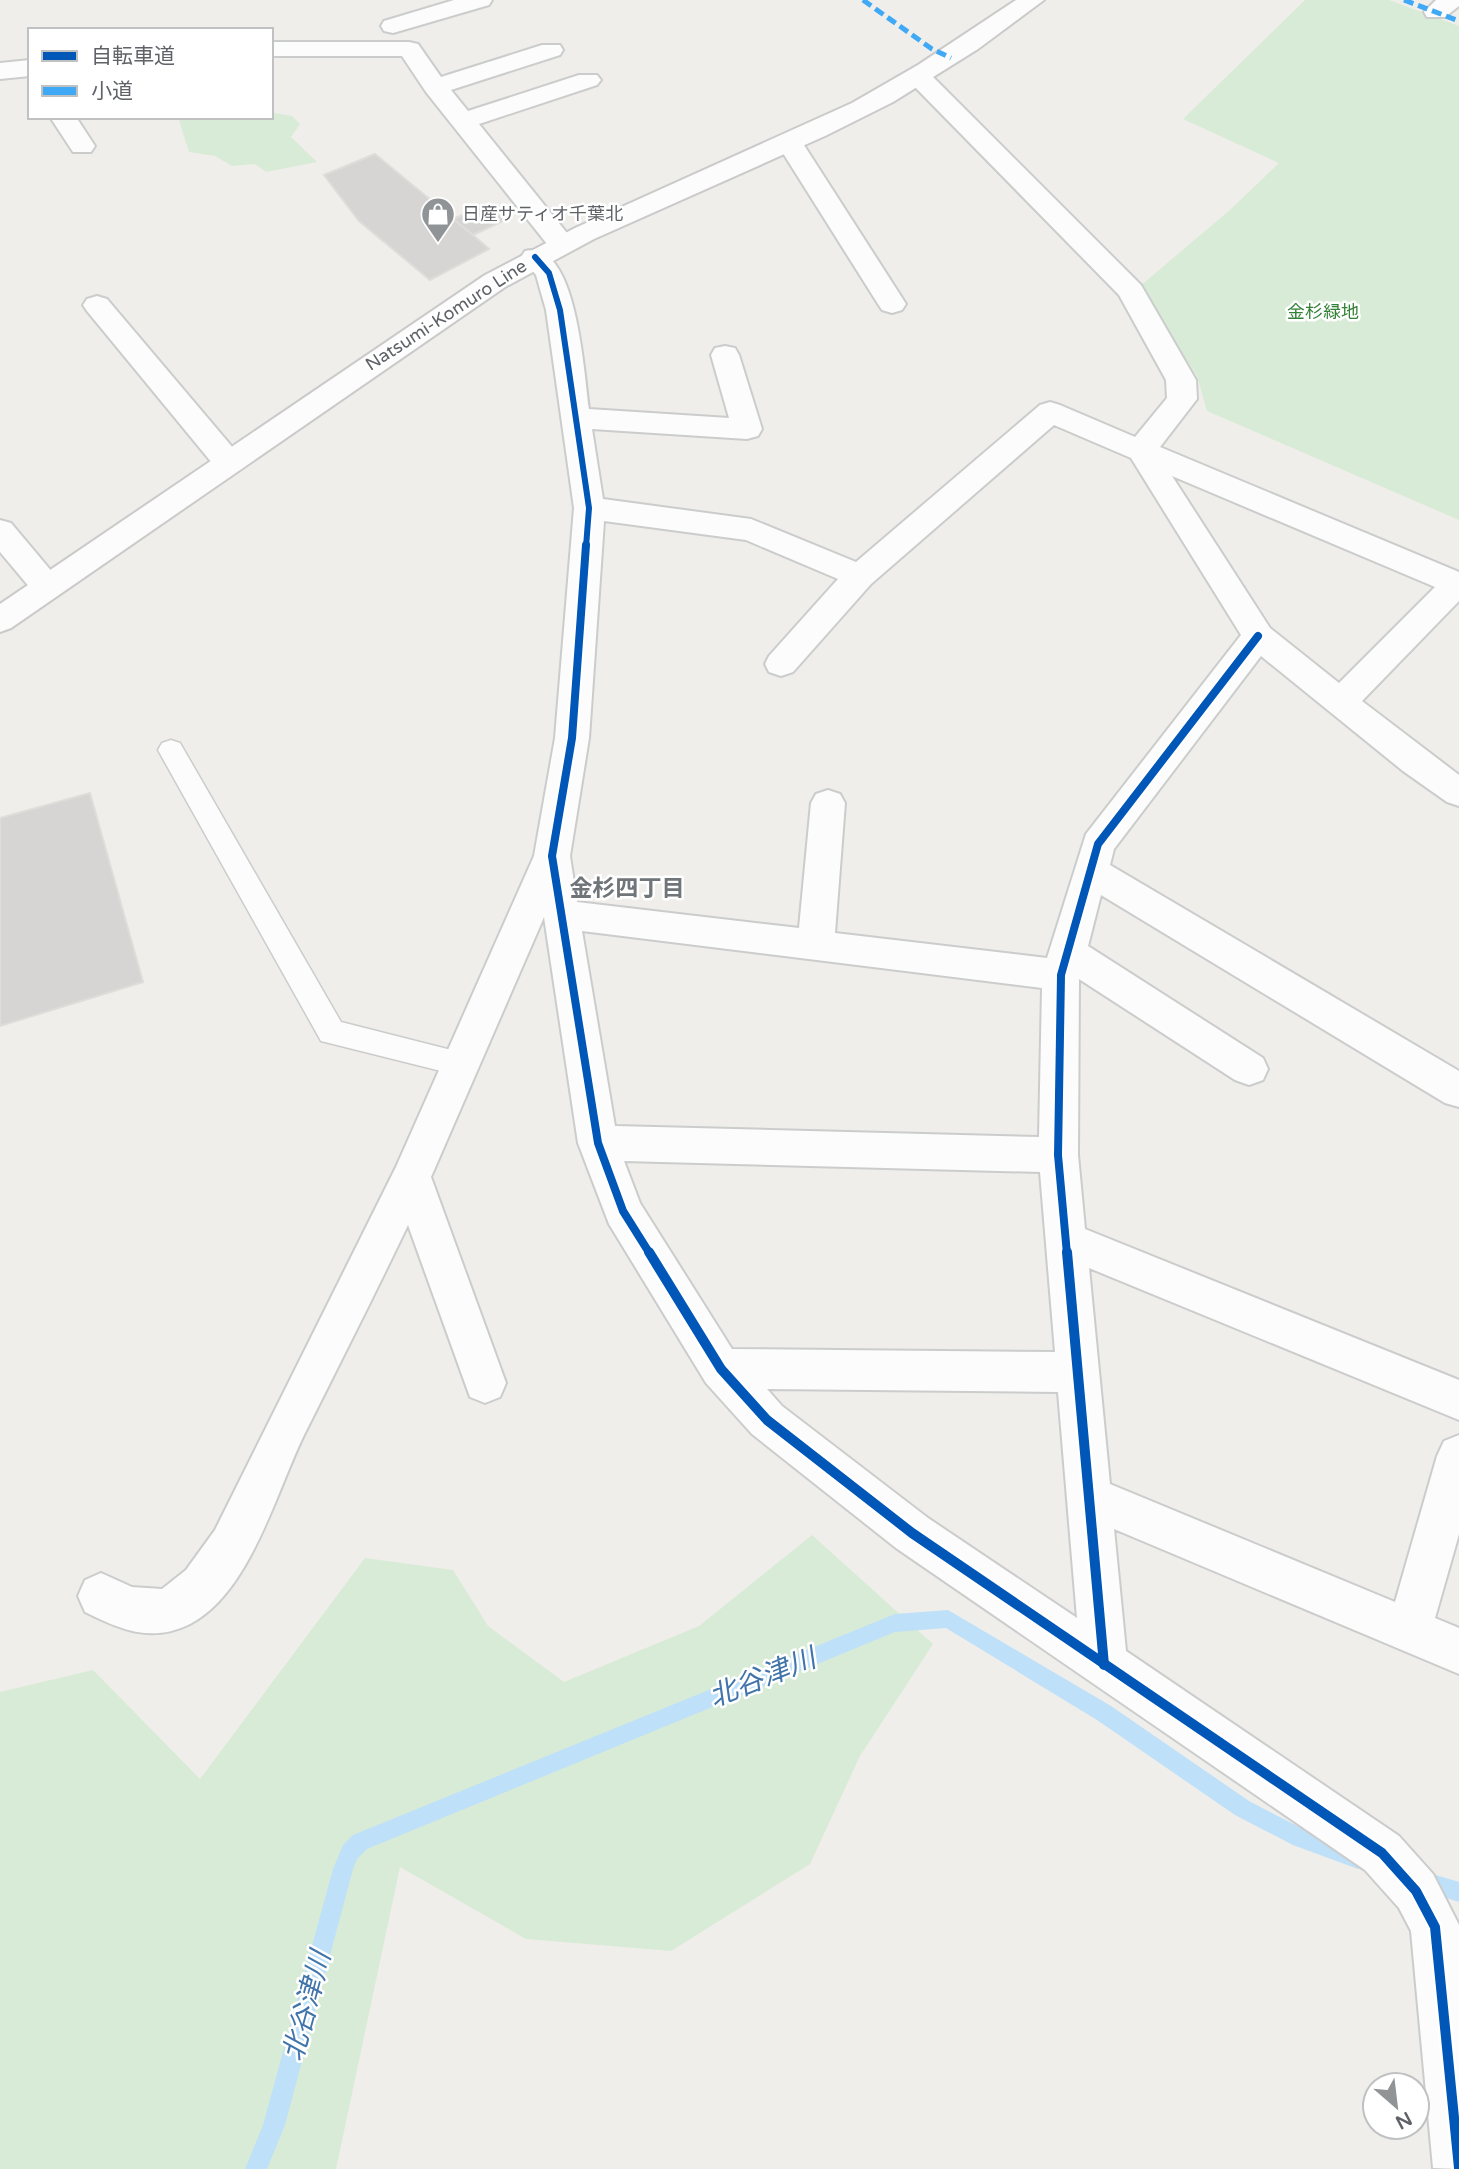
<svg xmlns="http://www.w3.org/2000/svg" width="1459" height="2169" viewBox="0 0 1459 2169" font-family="'Varela Round','Noto Sans JP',sans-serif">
	<rect width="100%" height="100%" fill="#efeeea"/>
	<g fill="#d8ebd6">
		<polygon points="1305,0 1389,0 1459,26 1459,520 1207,411 1197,376 1139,287 1231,209 1279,163 1183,119"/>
		<polygon points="271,108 274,113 292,116 300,124 291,137 317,162 266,172 255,164 232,166 215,156 189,152 178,117 271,117"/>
		<polygon points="812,1535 933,1644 860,1756 810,1864 671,1951 526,1939 400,1867 336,2169 0,2169 0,1692 93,1670 200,1779 365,1558 453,1570 488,1626 564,1682 699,1626"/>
	</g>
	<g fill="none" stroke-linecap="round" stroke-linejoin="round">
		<g fill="#bfe0f9" fill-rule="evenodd">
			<polygon points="948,1610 1111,1706 1249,1801 1305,1830 1365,1852 1368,1859 1365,1866 1358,1869 1293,1845 1235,1815 1097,1720 946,1628 895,1632 367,1849 357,1859 353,1869 285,2125 267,2169 245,2169 263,2125 333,1869 343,1845 353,1835 895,1614"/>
			<polygon points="1419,1870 1459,1882 1459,1902 1412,1887 1409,1880 1412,1873"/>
		</g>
	</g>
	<g fill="#d6d5d3" stroke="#deddd9" stroke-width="2">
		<polygon points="375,154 473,235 489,249 430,280 359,221 324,175"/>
		<polygon points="485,205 505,220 473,235 453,219"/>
		<polygon points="90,793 143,982 0,1026 0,818"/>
	</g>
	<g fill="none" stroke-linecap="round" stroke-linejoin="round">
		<g stroke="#cbcccc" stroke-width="3">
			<polygon id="lane" points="171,740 180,743 341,1022 471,1055 476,1064 471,1073 461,1076 321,1041 158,750 162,743"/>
		</g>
		<g stroke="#cbcccc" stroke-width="4">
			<g id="street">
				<polygon points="454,0 492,0 489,5 393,33 384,31 381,26 384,21"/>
				<polygon points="1436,0 1459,0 1459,6 1445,17 1427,17 1424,12"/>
				<polygon points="271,42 409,42 418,44 441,77 542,45 560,45 563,50 560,55 451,90 468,111 579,75 597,75 601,80 597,85 479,124 575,243 571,249 551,249 426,92 402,56 271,56"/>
				<polygon points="30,60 30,76 0,79 0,63"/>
				<path d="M919,69L928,72L1141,285L1196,380L1197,399L1160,447L1459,572V601L1362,701L1459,775V806L1447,802L1403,771L1261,656L1114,849L1110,865L1459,1071V1107L1445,1103L1101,895L1088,946L1263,1058L1268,1069L1263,1080L1249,1085L1235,1080L1079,979L1078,1155L1085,1229L1459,1380V1420L1089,1268L1110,1484L1395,1602L1437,1456L1444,1441L1459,1435V1534L1435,1618L1459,1628V1674L1114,1529L1126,1651L1399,1836L1433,1874L1459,1925V2169L1433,2168L1411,1931L1399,1908L1365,1870L896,1548L752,1434L706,1383L609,1224L578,1143L544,917L431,1177L506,1383L500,1397L485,1403L470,1397L408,1225C374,1296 339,1365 304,1435C276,1492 250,1593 190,1624C152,1643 121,1630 85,1612L78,1596L85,1580L101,1573L132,1587L162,1589L186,1570L215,1530L396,1167L534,856L555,738L574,508L546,310L536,275L521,257L525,251C577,238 584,375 589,409L729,418L711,355L715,348L725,346L735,348L739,355L762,429L758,436L747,439L592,429L603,499L751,519L856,562L1040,405L1050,402L1060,405L1135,437L1167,398L1166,380L1119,295L910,82L906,77L910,72ZM1054,425L1131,458L1241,635L1086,834L1047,958L835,933L845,803L840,794L828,790L816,794L811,803L799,928L577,902L570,856L589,738L604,521L746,540L838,579L769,656L765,664L769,672L781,676L793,672L871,584ZM1172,476L1435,587L1339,683L1270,628ZM582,931L1042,988L1039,1137L615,1126ZM624,1161L1040,1172L1055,1352L732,1349L640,1203ZM767,1389L1058,1392L1077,1618L928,1518L782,1406Z"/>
				<polygon points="50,117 76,117 95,146 91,152 73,152"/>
				<polygon points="789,134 798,136 802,142 906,304 902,310 892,313 882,310 878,304 776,142 780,136"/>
				<polygon points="97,296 107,299 239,455 243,462 239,469 228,472 217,469 87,311 83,305 87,299"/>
				<polygon points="0,520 11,523 58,579 63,587 58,595 47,598 36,595 0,552"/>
			</g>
		</g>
		<g stroke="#cacacb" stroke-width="4">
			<polygon id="secondary" points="1016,0 1044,0 978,49 893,102 825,136 594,239 505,287 11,628 0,632 0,604 485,275 575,228 852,103 918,65"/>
		</g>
		<use href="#lane" fill="#fdfcfc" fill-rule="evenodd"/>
		<use href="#street" fill="#fdfcfc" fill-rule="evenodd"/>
		<use href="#secondary" fill="#fdfcfc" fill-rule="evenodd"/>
		<g stroke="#3fa9f5" stroke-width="5" stroke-dasharray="10 5" stroke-linecap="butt">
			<polyline points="863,0 932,49 951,58"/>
			<polyline points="1404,0 1459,21"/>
		</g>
		<g stroke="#fff" stroke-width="10">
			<polyline id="cycleway-far2" points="535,257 549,273 560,310 589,508 586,547"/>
		</g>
		<g stroke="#fff" stroke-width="12">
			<g id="cycleway-far1">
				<polyline points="586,545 572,738 552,856 598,1143 623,1211 650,1254"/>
				<polyline points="1067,1254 1058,1155 1061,975 1098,844 1258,636"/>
			</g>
		</g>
		<g stroke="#fff" stroke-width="15">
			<g id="cycleway">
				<polyline points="649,1252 721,1369 767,1420 912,1533 1382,1853 1416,1891 1435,1927 1459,2168"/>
				<polyline points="1067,1252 1104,1665"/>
			</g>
		</g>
		<use href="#cycleway-far2" stroke="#0057b8" stroke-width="6"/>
		<use href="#cycleway-far1" stroke="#0057b8" stroke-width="8"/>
		<use href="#cycleway" stroke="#0057b8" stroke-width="10"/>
	</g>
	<defs>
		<g id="shop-pin" transform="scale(1.75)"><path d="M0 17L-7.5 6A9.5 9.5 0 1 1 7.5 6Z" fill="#919496" stroke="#fff"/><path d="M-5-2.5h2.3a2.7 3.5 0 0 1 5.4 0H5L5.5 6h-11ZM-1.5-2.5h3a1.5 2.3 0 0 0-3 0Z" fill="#fff"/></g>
	</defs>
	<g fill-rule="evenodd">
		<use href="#shop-pin" x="438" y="214"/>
	</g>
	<g text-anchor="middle" stroke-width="5" stroke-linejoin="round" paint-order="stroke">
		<g font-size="18" fill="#5f6368" stroke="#fff" text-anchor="start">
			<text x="462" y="220">日産サティオ千葉北</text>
		</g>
		<g font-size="18" fill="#348238" stroke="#fff">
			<text x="1323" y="318">金杉緑地</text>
		</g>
		<g font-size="18" fill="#5f6368" stroke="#fff">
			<text transform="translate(446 315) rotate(-33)" y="6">Natsumi-Komuro Line</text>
		</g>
		<g font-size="23" font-weight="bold" fill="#70757a" stroke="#fff">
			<text x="627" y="896">金杉四丁目</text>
		</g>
		<g font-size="28" font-style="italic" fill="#4174aa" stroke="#fff">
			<text transform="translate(762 1677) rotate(-22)" y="10">北谷津川</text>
			<text transform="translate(306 2006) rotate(-75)" y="10">北谷津川</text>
		</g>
	</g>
	<rect x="28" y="28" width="245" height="91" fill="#ffffff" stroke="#bfc1c3" stroke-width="2"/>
	<rect x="42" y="51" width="35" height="10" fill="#0057b8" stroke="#bfc1c3" stroke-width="2"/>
	<text x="91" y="63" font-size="21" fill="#5f6368">自転車道</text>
	<rect x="42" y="86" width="35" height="10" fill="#3fa9f5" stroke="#bfc1c3" stroke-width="2"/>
	<text x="91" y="98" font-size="21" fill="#5f6368">小道</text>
	<g transform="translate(1396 2106) rotate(152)"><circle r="33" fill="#ffffff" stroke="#bfc1c3" stroke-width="2"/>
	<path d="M0-5L12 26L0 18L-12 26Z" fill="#919496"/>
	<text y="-10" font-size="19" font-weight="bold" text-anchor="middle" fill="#5f6368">N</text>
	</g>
</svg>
